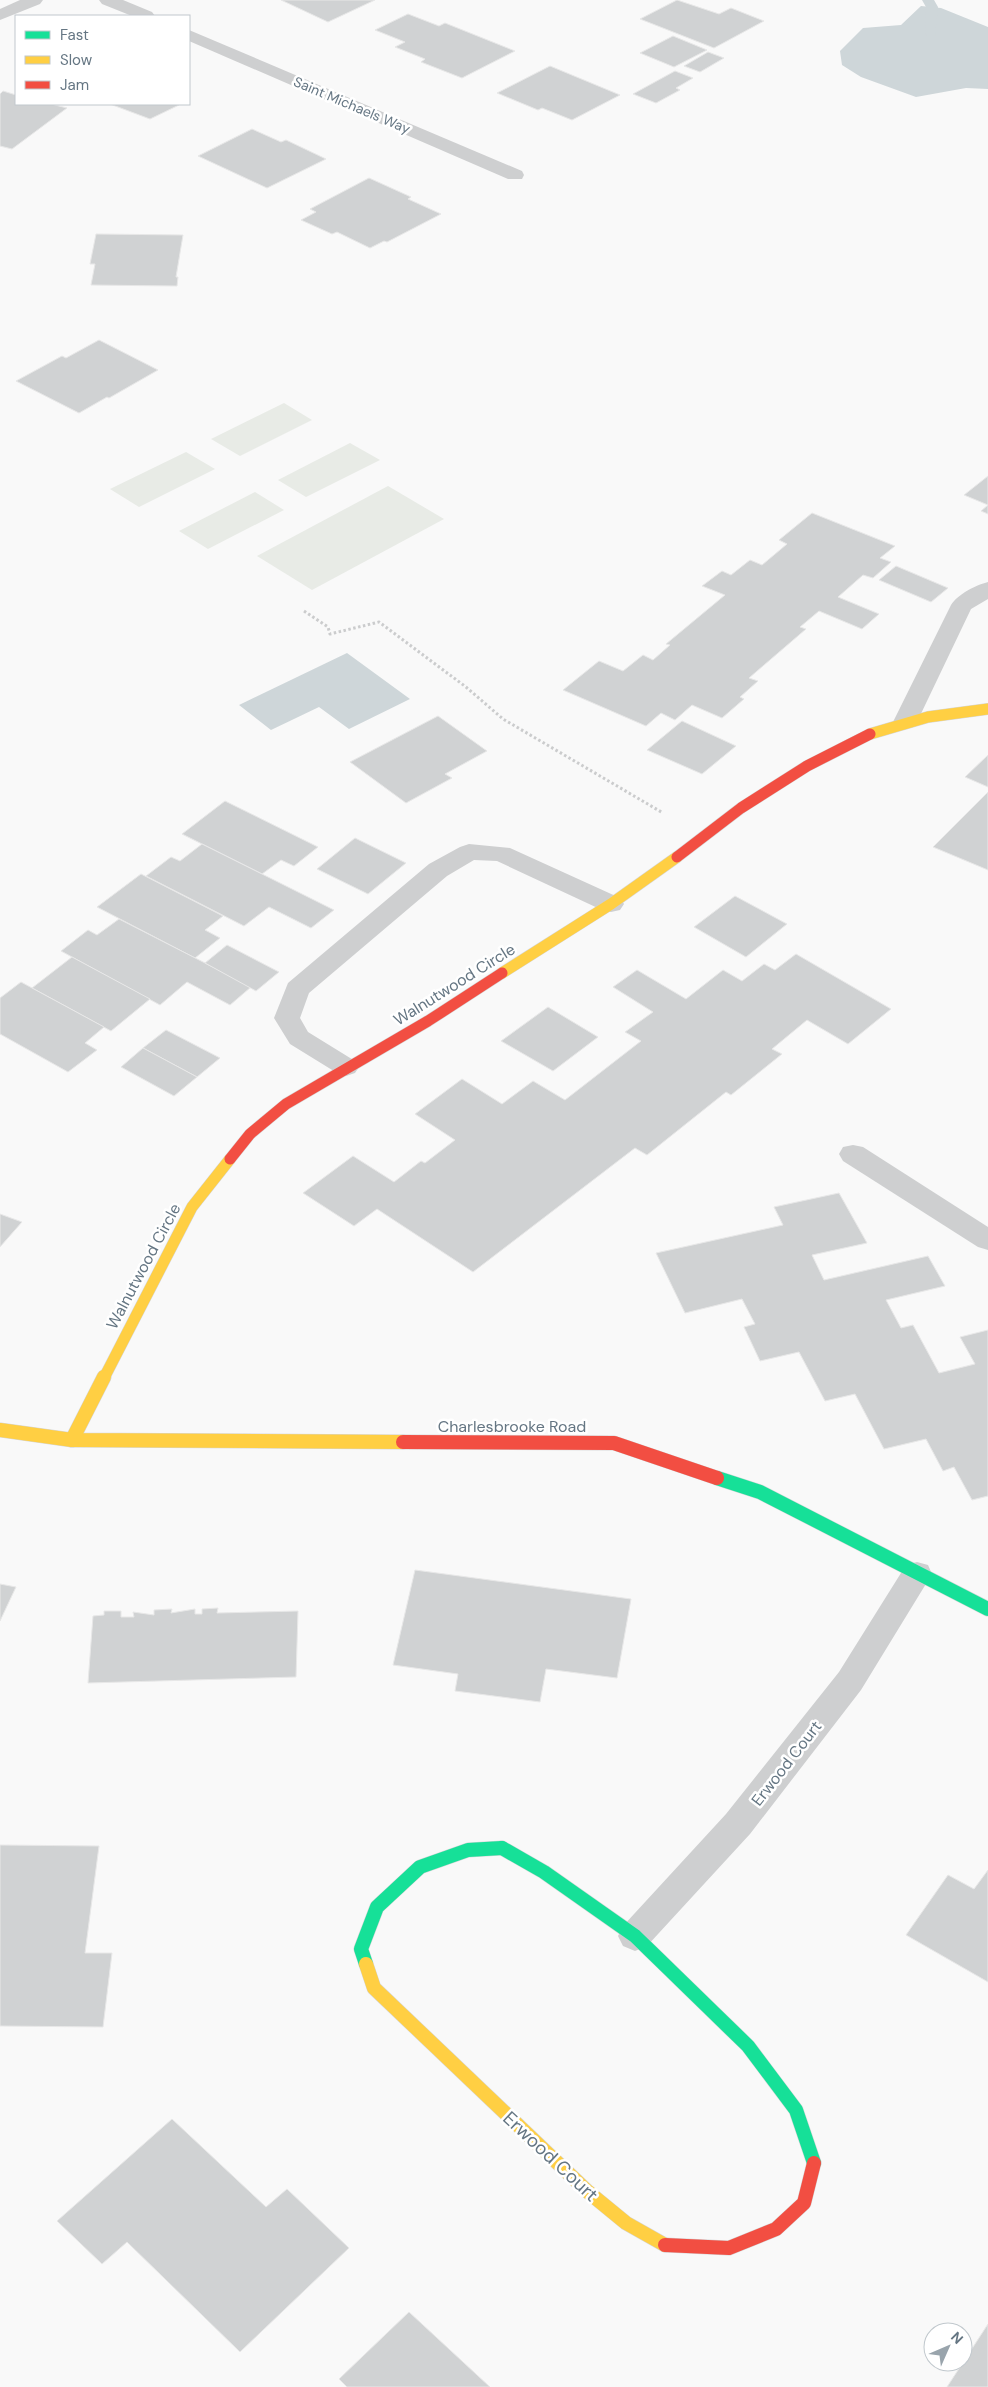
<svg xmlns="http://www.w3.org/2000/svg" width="988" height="2387" viewBox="0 0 988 2387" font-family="'DM Sans',sans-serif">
	<rect width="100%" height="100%" fill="#f9f9f9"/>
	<g fill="#e8ebe6">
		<polygon points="284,403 312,420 240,456 211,439"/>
		<polygon points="350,443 380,460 306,497 278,480"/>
		<polygon points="186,452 215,469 139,507 110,489"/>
		<polygon points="388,486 444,519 312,590 257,556"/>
		<polygon points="255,492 284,510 208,549 179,531"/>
	</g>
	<g fill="#ced6d9">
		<polygon points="921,6 941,8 988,27 988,89 966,88 916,97 861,77 842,65 840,51 863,28 901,25"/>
		<polygon points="347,653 410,699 349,729 319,707 271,730 239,705"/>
	</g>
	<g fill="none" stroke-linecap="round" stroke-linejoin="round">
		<polygon fill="#ced6d9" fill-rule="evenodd" points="922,0 934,0 938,7 935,36 927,36 925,33 926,7"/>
	</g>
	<g fill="#d0d2d3" stroke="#e8e8e8">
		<polygon points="281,0 375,0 328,22"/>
		<polygon points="677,0 719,14 731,8 764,21 714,48 640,19"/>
		<polygon points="408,14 439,26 445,23 515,51 462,78 421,62 425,59 395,47 405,42 375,30"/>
		<polygon points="673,36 707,50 674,67 640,53"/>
		<polygon points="708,52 724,58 700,72 684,66"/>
		<polygon points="550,66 620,95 572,120 542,108 538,110 497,93"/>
		<polygon points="675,71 693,78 676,88 680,90 656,103 633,94"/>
		<polygon points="3,91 16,95 16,104 51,104 67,108 12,149 0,146 0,94"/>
		<polygon points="110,104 177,104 179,105 150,119"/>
		<polygon points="252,129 281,142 286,140 326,159 267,188 198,156"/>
		<polygon points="369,178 411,197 408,199 441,214 387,242 384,241 370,248 337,232 332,234 301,220 316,212 310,209"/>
		<polygon points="96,234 183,235 176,277 178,277 177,286 91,285 95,264 90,264"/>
		<polygon points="99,340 158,370 109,398 107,397 79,413 16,381 62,356 66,358"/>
		<polygon points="988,476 988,514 981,511 988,505 964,495"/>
		<polygon points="812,513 895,546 880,558 891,562 873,578 863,575 838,597 879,614 862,629 819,611 800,627 806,629 749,678 758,681 740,697 744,699 722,718 692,705 675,720 661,713 646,726 563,690 599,661 623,671 643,655 653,660 670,645 666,644 725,595 702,586 722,571 731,575 750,560 762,565 787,544 779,540"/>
		<polygon points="896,566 948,588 931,602 879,580"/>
		<polygon points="438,716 487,751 445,774 452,778 406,803 350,762"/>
		<polygon points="682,721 736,746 702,774 647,750"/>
		<polygon points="988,755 988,787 965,777"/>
		<polygon points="988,792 988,870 933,847"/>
		<polygon points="225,801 318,847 294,866 281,860 262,874 182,834"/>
		<polygon points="355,838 406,863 368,894 317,869"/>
		<polygon points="202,844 334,910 311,928 269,907 244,926 146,876 171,857 180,861"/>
		<polygon points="141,874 223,916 205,930 220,938 195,958 97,907"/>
		<polygon points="735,896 787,924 746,957 694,927"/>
		<polygon points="119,919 205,963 251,987 230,1005 187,982 160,1005 61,951 88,930 97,935"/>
		<polygon points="227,945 279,972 256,991 205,963"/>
		<polygon points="796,954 891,1009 848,1044 807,1020 772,1049 782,1054 731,1095 726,1092 647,1155 635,1148 473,1272 377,1209 354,1226 303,1193 353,1156 394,1182 421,1161 425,1163 455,1140 415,1114 462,1079 502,1104 533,1081 565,1100 641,1041 625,1032 653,1012 613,987 637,970 686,999 723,970 742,981 764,964 775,970"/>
		<polygon points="72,957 150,999 111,1031 32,988"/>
		<polygon points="21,982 104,1027 85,1043 97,1050 68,1072 0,1034 0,998"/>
		<polygon points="548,1007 598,1037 553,1071 501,1041"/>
		<polygon points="166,1030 220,1058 197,1077 143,1048"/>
		<polygon points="143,1048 197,1077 174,1096 121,1067"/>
		<polygon points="839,1193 867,1243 812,1255 824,1280 928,1256 945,1286 886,1300 901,1328 913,1325 939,1373 975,1364 960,1337 988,1330 988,1496 972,1500 954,1467 943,1471 926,1439 884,1449 855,1394 825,1401 799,1352 760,1361 744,1327 755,1324 742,1299 685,1313 656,1253 783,1225 774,1207"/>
		<polygon points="0,1214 22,1222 0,1247"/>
		<polygon points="415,1570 631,1599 617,1678 546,1669 540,1702 455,1691 458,1674 393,1665"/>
		<polygon points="0,1584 16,1587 0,1621"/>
		<polygon points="218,1608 217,1613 298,1611 296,1677 88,1683 93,1616 104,1615 104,1611 121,1611 121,1617 134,1617 133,1612 154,1615 154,1610 172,1609 171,1613 195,1609 195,1614 202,1614 202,1609"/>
		<polygon points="0,1845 99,1846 85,1953 112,1953 103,2027 0,2026"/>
		<polygon points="988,1870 988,1982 906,1935 948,1875 974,1889"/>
		<polygon points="172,2119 266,2207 287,2189 349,2248 240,2352 127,2242 102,2264 57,2221"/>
		<polygon points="409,2312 490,2387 347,2387 339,2379"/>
		<polygon points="988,2324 988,2387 947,2387"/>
	</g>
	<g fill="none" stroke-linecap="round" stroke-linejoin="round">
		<g stroke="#d5d6d7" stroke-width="15">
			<g id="fast">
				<polyline points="717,1478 760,1492 988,1609"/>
				<polyline points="502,1848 544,1872 635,1936 748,2046 796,2110 814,2163"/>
				<polyline points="366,1964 361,1949 377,1907 420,1867 468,1850 502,1848"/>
			</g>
		</g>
		<g stroke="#d5d6d7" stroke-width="12">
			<g id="slow-far1">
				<polyline points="870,734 928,717 988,709"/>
				<polyline points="502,973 611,904 677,857"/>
				<polyline points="104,1378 192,1207 230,1159"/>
			</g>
		</g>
		<g stroke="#d5d6d7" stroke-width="15">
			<g id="slow">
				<polyline points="0,1430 72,1440 403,1442"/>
				<polyline points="72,1440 104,1377"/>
				<polyline points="366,1964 374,1988 587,2191 626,2223 665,2245"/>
			</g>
		</g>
		<g stroke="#d5d6d7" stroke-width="12">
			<g id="jam-far1">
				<polyline points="677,857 741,808 807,766 870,734"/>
				<polyline points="230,1159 250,1134 286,1104 428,1021 502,973"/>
			</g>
		</g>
		<g stroke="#d5d6d7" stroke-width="15">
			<g id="jam">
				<polyline points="403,1442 614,1443 717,1478"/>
				<polyline points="665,2245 729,2248 776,2229 804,2203 814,2163"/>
			</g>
		</g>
		<polyline stroke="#cbcccd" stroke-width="3" stroke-dasharray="2.5 2.5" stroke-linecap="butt" points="304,611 328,627 330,634 379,622 466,687 503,719 663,813"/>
		<g fill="#cecfd0" fill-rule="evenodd">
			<path d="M988,582V599L971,609L917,722L913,727L905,729L897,727L893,722L951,605C958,594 976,585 988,582Z"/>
			<polygon points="469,844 510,848 620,898 624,904 620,910 611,912 602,910 497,861 474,860 447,876 309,993 300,1018 308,1032 355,1061 359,1067 355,1073 346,1076 337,1073 290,1044 274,1018 288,983 429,864 460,847"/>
		</g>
		<g fill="#cecfd0" fill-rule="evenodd">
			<polygon points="20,0 43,0 40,4 0,20 0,9"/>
			<polygon points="99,0 123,0 152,12 155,16 132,16 102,4"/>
			<polygon points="189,30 522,171 524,175 522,179 508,179 189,41"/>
			<polygon points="853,1145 863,1147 988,1227 988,1250 978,1247 843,1161 839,1154 843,1147"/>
			<polygon points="917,1562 928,1565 932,1574 861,1690 750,1834 647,1946 635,1951 623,1946 618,1936 623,1926 726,1814 839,1672 906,1565"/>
		</g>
		<use href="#fast" stroke="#16e098" stroke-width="14"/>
		<use href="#slow-far1" stroke="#ffcf43" stroke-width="11"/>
		<use href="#slow" stroke="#ffcf43" stroke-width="14"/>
		<use href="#jam-far1" stroke="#f24e42" stroke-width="11"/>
		<use href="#jam" stroke="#f24e42" stroke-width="14"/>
	</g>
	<g text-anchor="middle" stroke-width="5" stroke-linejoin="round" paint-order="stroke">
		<g font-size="14" fill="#657683" stroke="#fff">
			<text transform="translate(352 105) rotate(23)" y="5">Saint Michaels Way</text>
		</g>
		<g font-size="16" fill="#657683" stroke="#fff">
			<text transform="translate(454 984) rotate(-32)" y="6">Walnutwood Circle</text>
			<text transform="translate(143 1266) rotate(-62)" y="6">Walnutwood Circle</text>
			<text x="512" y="1432">Charlesbrooke Road</text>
			<text transform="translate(786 1763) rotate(-52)" y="6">Erwood Court</text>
		</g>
		<g font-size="19" fill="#657683" stroke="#fff">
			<text transform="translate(551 2156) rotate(43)" y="7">Erwood Court</text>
		</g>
	</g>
	<rect x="15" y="15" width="175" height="90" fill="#ffffff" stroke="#c1c8cd"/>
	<rect x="25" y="31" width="25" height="8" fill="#16e098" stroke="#c1c8cd"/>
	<text x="60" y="40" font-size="15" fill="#657683">Fast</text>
	<rect x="25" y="56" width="25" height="8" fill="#ffcf43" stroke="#c1c8cd"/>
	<text x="60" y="65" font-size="15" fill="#657683">Slow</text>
	<rect x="25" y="81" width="25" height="8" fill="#f24e42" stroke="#c1c8cd"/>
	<text x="60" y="90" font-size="15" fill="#657683">Jam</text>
	<g transform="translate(948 2347) rotate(45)"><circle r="24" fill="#ffffff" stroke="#c1c8cd"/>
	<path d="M0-4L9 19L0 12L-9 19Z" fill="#99a4ac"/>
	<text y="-8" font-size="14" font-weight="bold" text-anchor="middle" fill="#657683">N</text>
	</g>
</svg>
